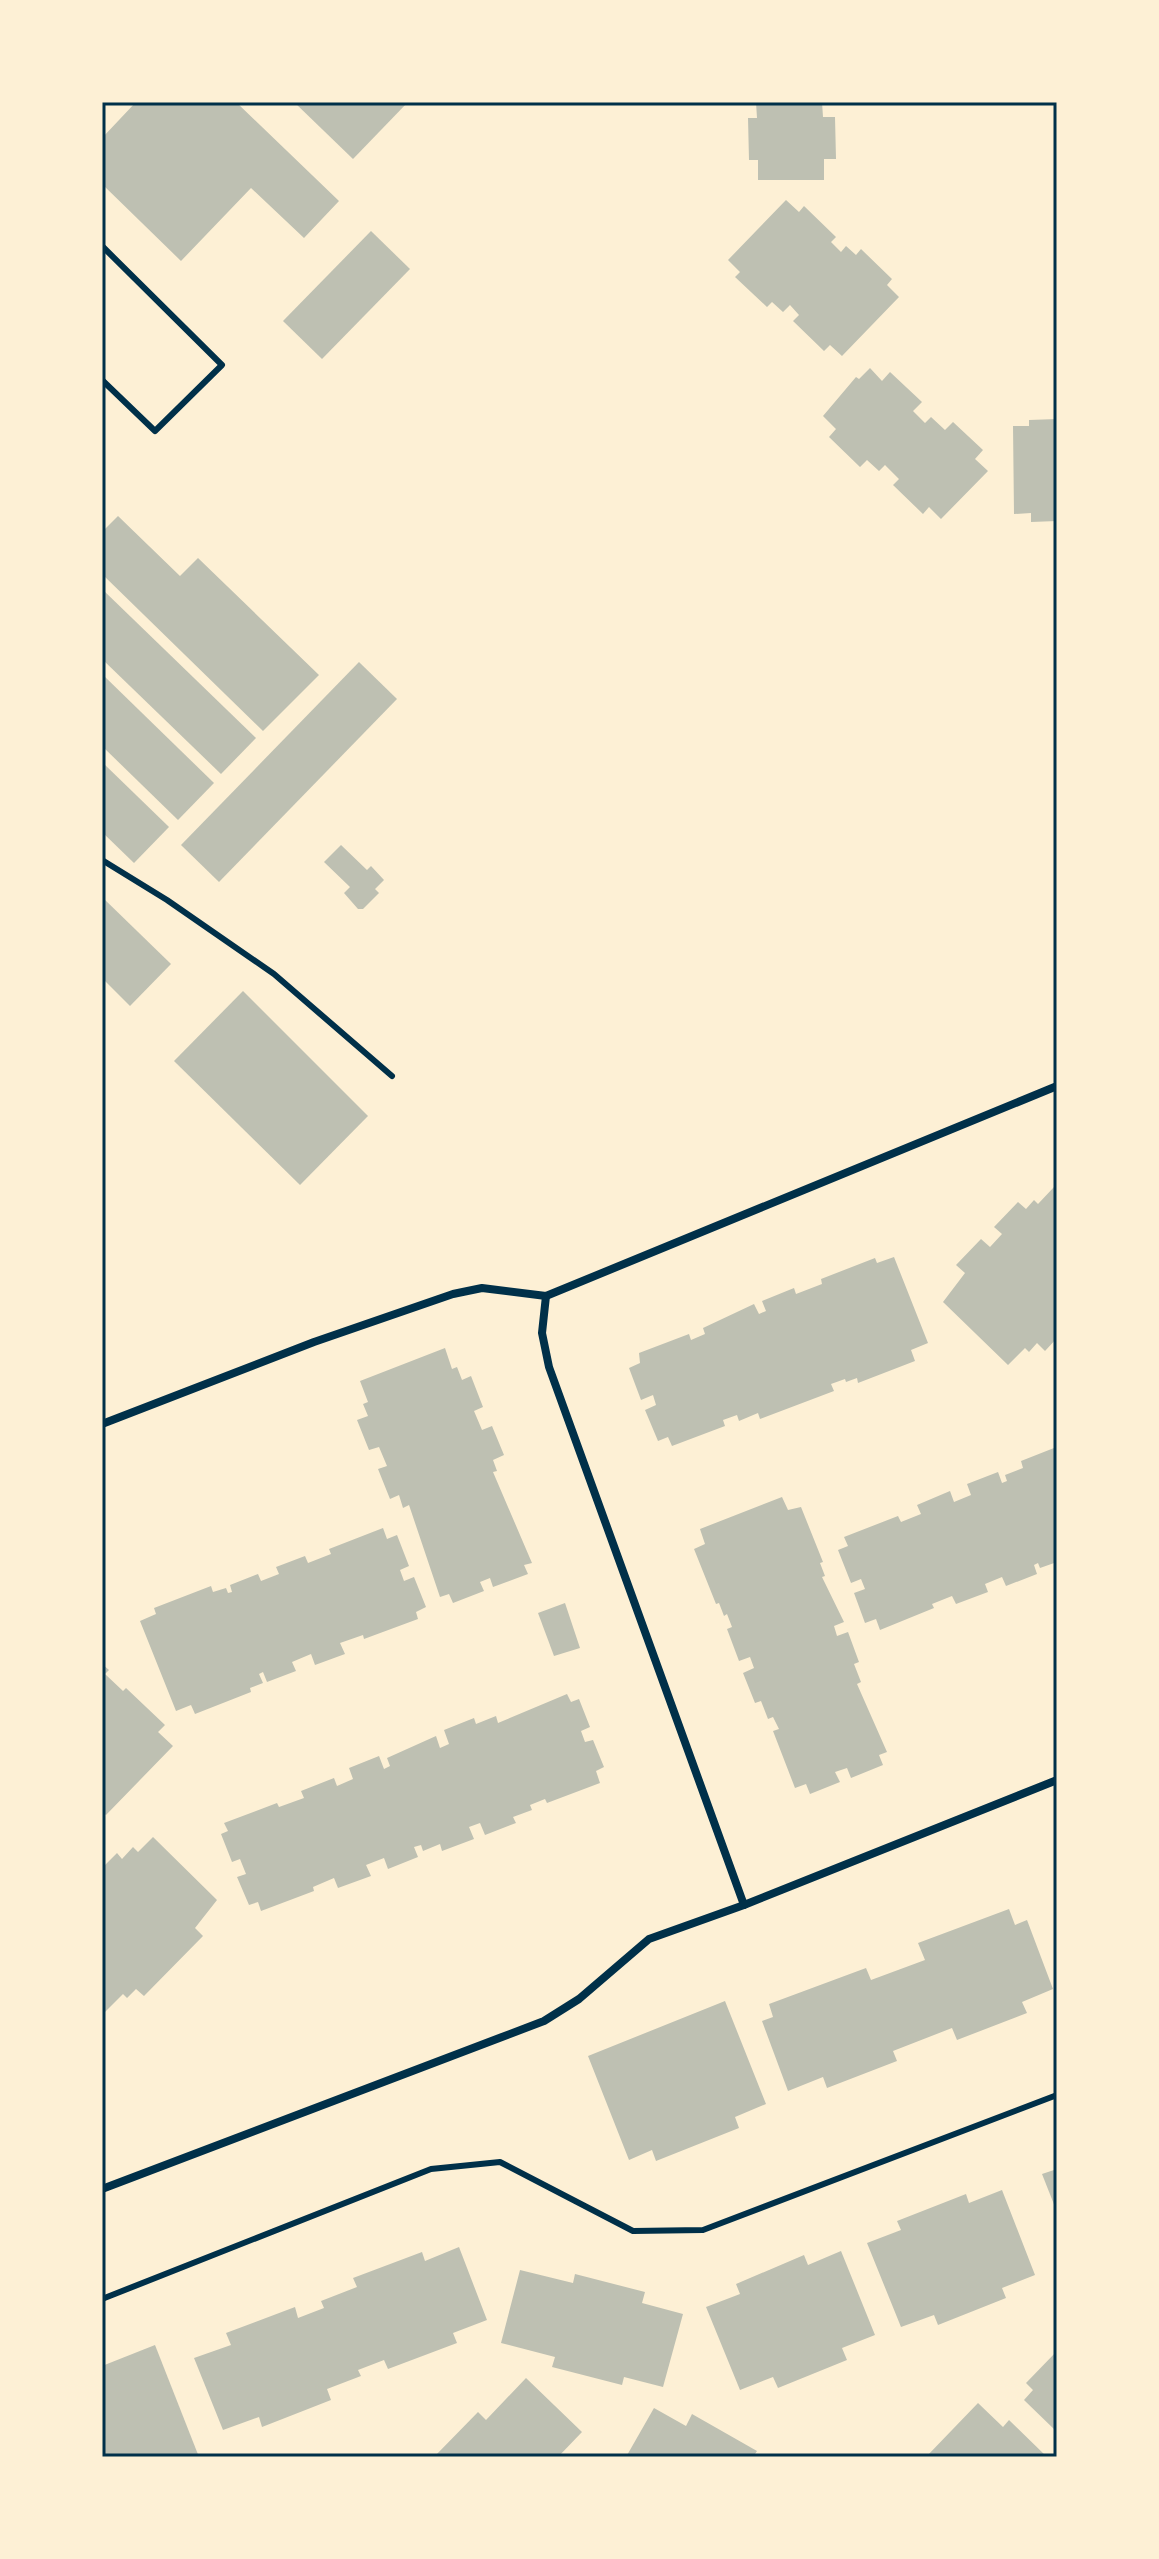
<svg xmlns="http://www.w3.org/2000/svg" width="1159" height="2559" viewBox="0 0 1159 2559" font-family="Cabin,sans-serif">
	<rect width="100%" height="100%" fill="#fdf0d5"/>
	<g fill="#bec0b2">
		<polygon points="136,102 236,102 339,201 304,238 251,188 181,261 102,184 102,138"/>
		<polygon points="294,102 408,102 353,159"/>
		<polygon points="756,102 822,102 823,117 835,117 836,159 824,159 824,180 758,180 758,160 749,160 748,118 757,118"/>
		<polygon points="786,200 799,212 804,206 836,237 831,242 841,252 846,246 856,255 861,249 892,279 887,285 899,297 842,356 830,345 824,351 793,321 799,315 790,305 783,312 772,302 767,307 735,277 740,272 728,260"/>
		<polygon points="371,231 410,269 322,359 283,321"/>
		<polygon points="870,368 882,381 890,372 922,402 913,411 925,423 931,417 945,430 953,422 983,450 975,459 988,471 941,519 929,507 923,514 893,485 899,479 885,465 879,471 867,460 860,467 829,437 836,429 823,416 856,377 859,379"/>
		<polygon points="1057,419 1057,521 1031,522 1031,513 1014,514 1013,426 1029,426 1029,420"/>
		<polygon points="118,516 180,576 198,558 319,675 263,731 102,574 102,532"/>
		<polygon points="102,589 256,738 221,774 102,659"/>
		<polygon points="359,662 397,699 219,882 181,845"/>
		<polygon points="102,674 214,783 178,820 102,746"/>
		<polygon points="102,762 169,827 134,863 102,832"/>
		<polygon points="341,845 367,870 371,866 384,880 375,889 379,893 363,909 358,909 344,893 350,887 324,862"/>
		<polygon points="102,897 171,964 130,1006 102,978"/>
		<polygon points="243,991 368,1116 300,1185 174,1061"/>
		<polygon points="1054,1187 1057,1190 1057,1338 1045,1351 1037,1343 1029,1352 1025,1348 1008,1365 943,1302 965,1273 956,1265 981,1239 990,1247 1002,1234 994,1227 1018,1202 1026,1209 1034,1200 1038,1204"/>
		<polygon points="894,1257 928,1343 911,1350 915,1361 858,1383 857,1378 846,1382 845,1379 831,1384 834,1391 760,1419 758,1413 739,1421 737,1415 723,1420 725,1426 672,1446 668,1437 658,1441 645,1410 656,1405 653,1395 641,1400 629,1368 640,1363 639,1353 689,1334 691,1340 705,1334 703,1328 754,1304 759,1314 766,1311 762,1301 794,1288 796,1294 822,1284 821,1279 875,1258 877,1263"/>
		<polygon points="445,1348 452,1369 457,1367 462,1380 471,1376 483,1407 474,1411 482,1430 492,1426 504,1455 493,1460 497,1471 493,1472 532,1563 524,1565 528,1574 493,1587 490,1578 480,1582 484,1591 453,1603 449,1594 440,1597 409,1505 403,1508 399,1495 390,1499 378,1469 387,1466 379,1447 369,1450 357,1420 368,1416 363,1404 368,1402 360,1381"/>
		<polygon points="1054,1448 1057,1456 1057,1562 1040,1568 1038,1563 1034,1565 1037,1574 1006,1586 1002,1577 985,1584 988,1592 956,1604 952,1596 932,1604 934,1608 880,1630 876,1619 865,1623 854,1593 865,1589 861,1579 851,1583 838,1550 848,1546 844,1537 898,1516 901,1522 921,1514 917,1505 950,1491 954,1502 971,1495 967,1484 998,1472 1002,1483 1007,1481 1005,1475 1023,1468 1021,1461"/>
		<polygon points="782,1497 788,1510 801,1507 823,1562 820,1563 825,1576 822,1577 844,1622 834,1626 837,1636 848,1632 859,1662 854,1664 861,1682 857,1684 887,1752 879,1755 883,1765 851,1778 847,1768 835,1772 840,1782 810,1794 806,1784 795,1788 773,1731 779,1729 773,1717 768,1719 761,1701 755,1703 743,1673 754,1668 750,1657 739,1661 727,1629 732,1627 727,1614 724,1616 719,1603 716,1604 694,1549 705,1544 700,1529"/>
		<polygon points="383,1528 387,1539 397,1535 409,1566 400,1570 404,1581 414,1577 426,1607 416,1612 418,1619 364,1639 363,1635 340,1643 345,1654 315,1665 311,1654 292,1662 296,1671 267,1682 263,1672 259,1674 263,1683 250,1688 251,1692 195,1714 191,1705 176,1711 140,1621 156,1614 154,1608 211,1586 213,1592 226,1588 228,1593 232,1592 230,1585 258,1574 261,1581 279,1574 276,1567 305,1556 308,1563 331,1554 329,1549"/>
		<polygon points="565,1603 580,1648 554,1656 538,1613"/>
		<polygon points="102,1664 109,1670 105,1674 123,1691 126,1688 165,1725 158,1732 173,1746 106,1815 102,1812"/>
		<polygon points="567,1694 571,1702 579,1699 590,1727 581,1731 585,1742 593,1740 604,1767 596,1771 600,1783 547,1803 545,1799 530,1805 532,1810 513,1817 516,1823 485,1835 480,1823 469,1827 474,1839 442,1851 440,1844 423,1851 421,1845 414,1847 418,1857 388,1869 384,1858 366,1865 371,1876 338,1888 334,1878 313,1887 314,1891 261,1911 258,1902 249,1905 237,1877 246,1874 240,1859 232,1862 221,1834 228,1831 224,1823 277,1803 279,1807 304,1798 301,1791 334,1778 337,1786 353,1779 349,1768 379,1756 384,1769 390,1766 387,1758 436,1736 440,1748 449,1744 444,1730 474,1718 476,1724 496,1716 498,1723"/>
		<polygon points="153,1837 217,1900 195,1928 203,1936 144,1996 136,1989 127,1998 123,1994 105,2012 102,2009 102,1868 117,1853 122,1859 133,1847 138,1852"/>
		<polygon points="1009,1909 1015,1925 1027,1920 1053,1989 1022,2002 1027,2013 957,2040 952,2028 893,2051 897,2061 827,2088 823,2077 788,2091 762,2021 773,2017 769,2004 866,1968 871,1980 925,1960 918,1943"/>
		<polygon points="725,2001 766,2104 735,2117 739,2128 656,2161 652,2150 629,2160 588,2056"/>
		<polygon points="1057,2169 1057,2212 1042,2174"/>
		<polygon points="1002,2190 1035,2275 1002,2288 1006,2298 938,2325 934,2315 901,2327 867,2243 901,2230 897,2221 966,2194 969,2203"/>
		<polygon points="459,2247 487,2320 453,2333 457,2343 388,2369 384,2360 358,2370 361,2376 327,2389 331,2400 262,2427 259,2417 223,2430 194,2358 231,2345 226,2333 295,2307 298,2318 324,2308 321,2301 357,2287 353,2278 422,2252 425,2261"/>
		<polygon points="841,2251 875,2335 842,2348 847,2360 778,2388 773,2377 740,2390 706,2307 740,2294 736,2284 804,2255 808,2265"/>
		<polygon points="520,2270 573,2283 575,2274 645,2292 642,2303 683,2314 663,2387 624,2377 622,2385 552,2367 555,2357 501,2343"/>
		<polygon points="155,2345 199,2457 102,2457 102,2366"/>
		<polygon points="1057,2351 1057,2432 1024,2400 1033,2390 1026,2383"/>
		<polygon points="526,2378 582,2432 558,2457 434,2457 478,2412 486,2420"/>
		<polygon points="978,2403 1003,2427 1009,2420 1047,2457 926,2457"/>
		<polygon points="654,2408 686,2426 692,2414 757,2451 753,2457 626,2457"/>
	</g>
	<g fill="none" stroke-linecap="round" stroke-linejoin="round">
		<g stroke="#003049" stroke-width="6">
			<polyline points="102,246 222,365 155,431 102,380"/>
			<polyline points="102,860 167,900 274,974 392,1076"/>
			<polyline points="102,2299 431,2169 500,2162 633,2231 703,2230 1057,2095"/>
		</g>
		<g stroke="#003049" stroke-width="8">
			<polyline points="546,1296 542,1333 549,1367 744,1905"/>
			<polyline points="102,1424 314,1342 453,1294 482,1288 546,1296 1057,1086"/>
			<polyline points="102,2189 544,2021 579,1999 649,1939 744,1905 1057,1780"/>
		</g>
	</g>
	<rect width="1159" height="2559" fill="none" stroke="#fdf0d5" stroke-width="208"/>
	<rect x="104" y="104" width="951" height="2351" fill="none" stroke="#003049" stroke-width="3"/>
</svg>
